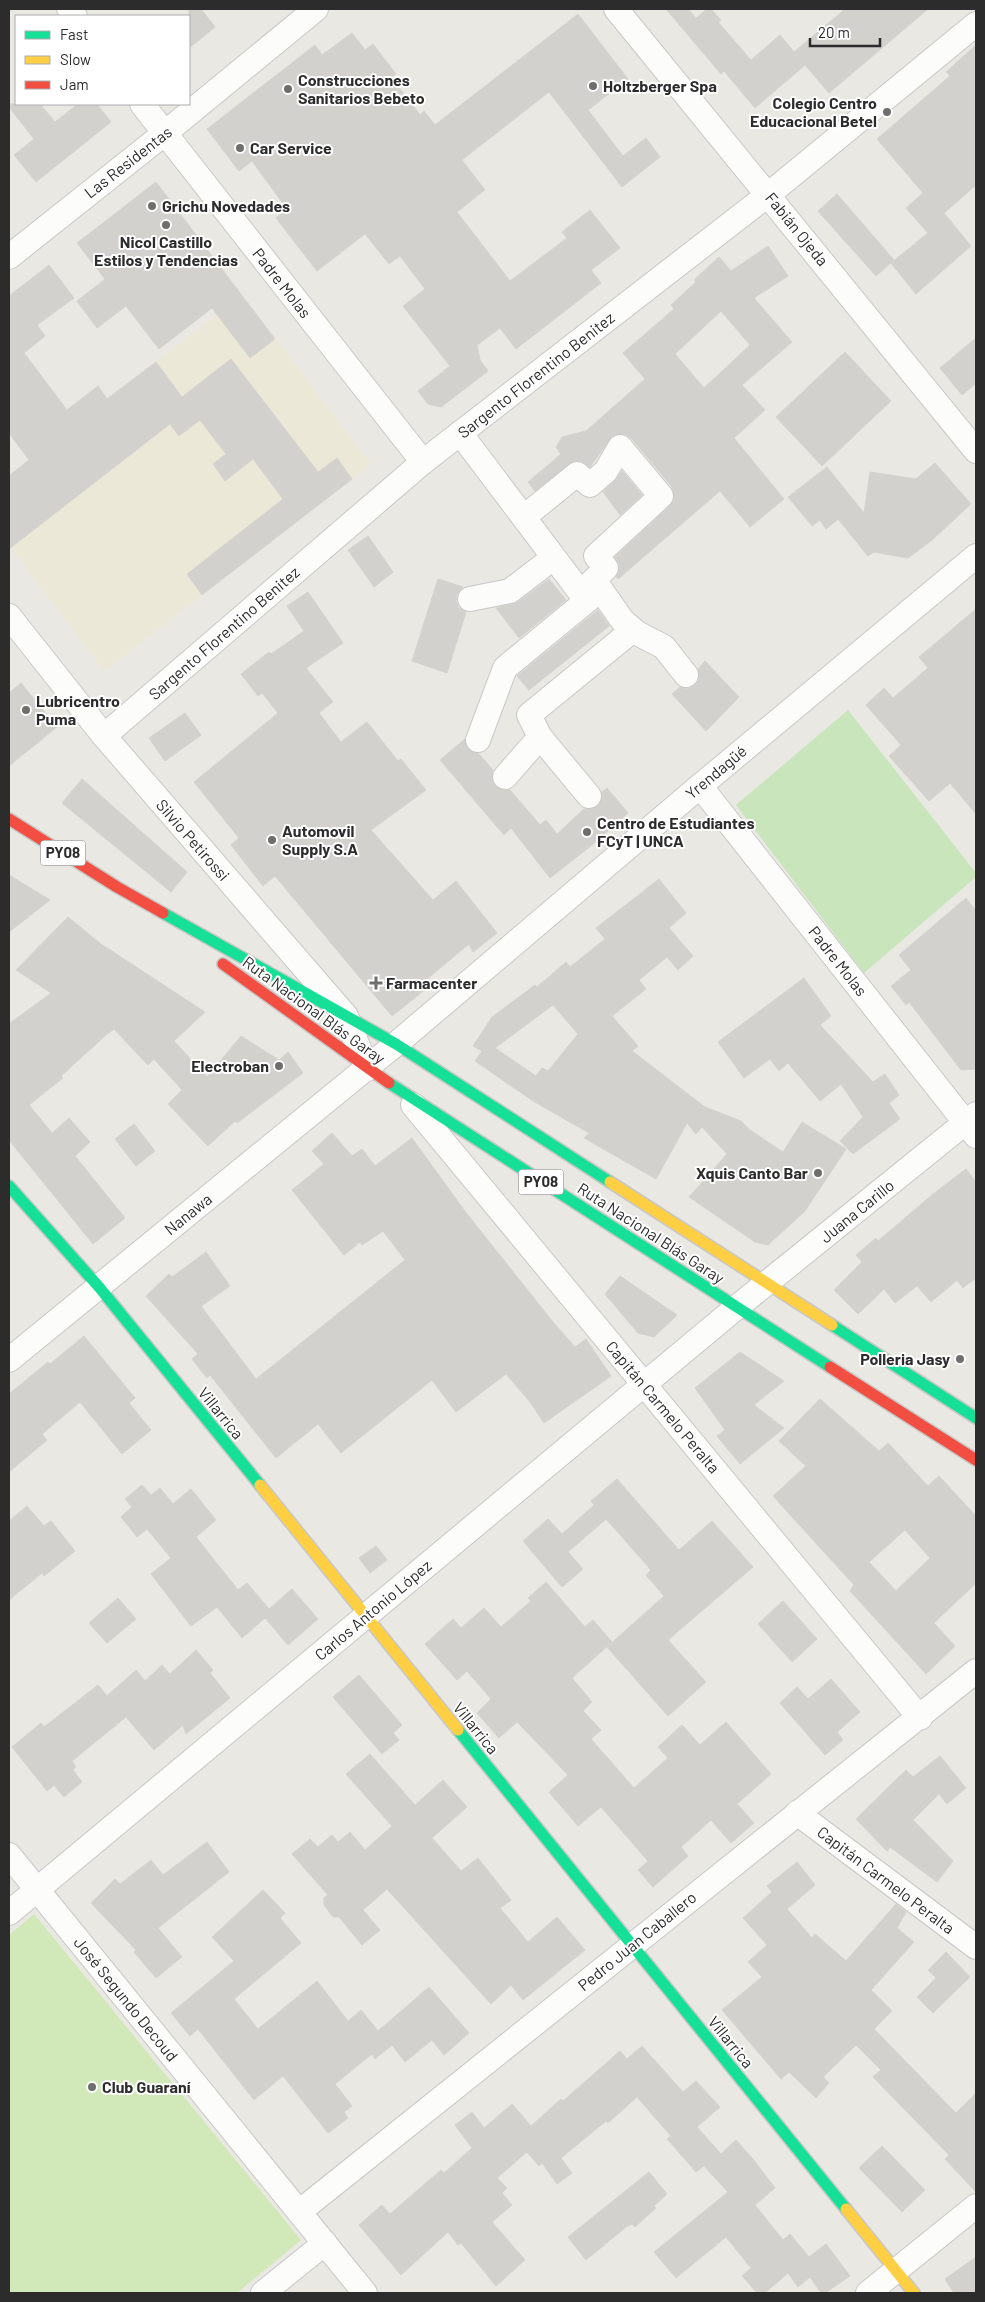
<svg xmlns="http://www.w3.org/2000/svg" width="985" height="2302" viewBox="0 0 985 2302" font-family="Barlow,sans-serif">
	<rect width="100%" height="100%" fill="#eae8e2"/>
	<polygon fill="#ece8d7" points="242,295 371,464 104,671 9,546 9,476"/>
	<polygon fill="#c8e5bc" points="848,710 976,873 976,877 864,973 736,805"/>
	<polygon fill="#d1e9b9" points="34,1914 301,2240 237,2293 9,2293 9,1935"/>
	<g fill="#d3d1cd" stroke="#d5d3ce" fill-rule="evenodd">
		<polygon points="189,9 201,9 215,27 189,48"/>
		<polygon points="666,9 688,9 696,18 707,9 711,9 721,20 718,22 751,60 780,35 805,65 755,108 724,71 721,74"/>
		<polygon points="845,9 928,9 829,93 794,52"/>
		<polygon points="578,14 628,79 588,110 623,156 646,138 660,157 622,187 549,92 462,160 485,190 457,212 510,281 567,238 562,232 590,210 620,248 591,270 601,283 516,349 500,328 477,345 480,360 488,371 441,407 428,404 418,391 450,366 403,306 425,289 400,256 389,264 365,234 317,271 276,218 287,209 252,161 239,171 207,129 315,45 322,55 352,33 365,50 373,44 396,74 391,77 420,115 424,111 435,125"/>
		<polygon points="976,45 976,185 944,213 971,246 916,294 891,263 928,233 906,208 923,193 877,139 950,76 946,72"/>
		<polygon points="9,104 40,104 55,122 78,104 97,104 111,122 36,182 14,155 34,139 9,107"/>
		<polygon points="156,182 275,339 250,358 212,308 159,349 126,306 97,328 77,301 105,279 77,243"/>
		<polygon points="837,194 894,260 876,276 818,211"/>
		<path d="M768,246L788,276L754,298L792,342L742,385L765,410L734,438L784,499L750,527L720,491L618,579L616,577L620,566L615,557L670,506L674,500L672,487L631,438L625,434L613,435L590,467L581,461H574L535,491L528,482L561,454L556,447L562,437L586,431L645,379L623,353L674,309L671,305L696,282L694,280L719,257L731,271ZM721,311L750,345L704,388L675,354Z"/>
		<polygon points="49,265 74,298 37,325 45,336 24,353 67,410 98,386 107,399 156,362 182,397 231,359 318,472 337,458 352,479 202,595 187,574 283,499 253,459 225,481 213,464 226,454 200,420 179,436 170,424 9,549 9,476 29,460 9,433 9,296"/>
		<polygon points="976,338 976,383 962,395 940,368"/>
		<polygon points="845,352 891,401 822,466 776,417"/>
		<polygon points="935,463 971,504 932,540 908,558 874,552 868,556 838,519 826,529 820,520 812,526 788,497 827,467 864,513 870,472 916,479"/>
		<polygon points="622,471 642,495 620,515 603,492 615,481"/>
		<polygon points="368,536 393,572 374,587 348,550"/>
		<polygon points="438,579 463,587 457,594 456,601 459,608 466,612 447,673 412,661"/>
		<polygon points="549,579 566,600 519,638 496,608 518,602"/>
		<polygon points="308,592 343,643 306,668 333,702 319,713 341,742 367,722 398,761 401,759 426,790 371,830 433,900 456,881 497,933 473,952 469,944 427,979 432,984 392,1016 275,876 263,886 231,845 239,838 194,782 278,713 262,693 258,696 241,674 269,652 271,654 304,631 287,606"/>
		<polygon points="976,609 976,814 950,783 929,801 889,756 901,745 866,705 884,688 893,698 928,668 919,657"/>
		<polygon points="598,610 609,626 529,690 517,676"/>
		<polygon points="705,661 739,697 706,731 672,694 680,687 687,689 695,685 699,680 698,669"/>
		<polygon points="21,683 57,727 9,766 9,693"/>
		<polygon points="185,713 201,735 165,761 149,738"/>
		<polygon points="465,739 468,749 479,754 493,770 492,781 496,787 502,790 510,790 540,825 546,820 557,834 584,809 592,809 598,806 602,800 602,792 607,788 628,813 592,845 550,878 511,828 504,835 440,760"/>
		<polygon points="82,779 187,872 171,892 62,803"/>
		<polygon points="9,875 50,900 9,932"/>
		<path d="M659,879L686,913L669,928L693,956L678,970L667,957L639,980L646,989L612,1016L638,1046L632,1051L705,1107L741,1121L750,1130L783,1152L802,1122L846,1149L805,1211L768,1245L755,1242L689,1197L727,1154L702,1127L696,1134L687,1123L656,1179L584,1138L589,1133L533,1101L475,1061L482,1051L473,1046L492,1017L535,985L537,987L566,962L570,967L605,939L596,928ZM553,1005L578,1034L548,1071L542,1068L536,1076L495,1048Z"/>
		<polygon points="966,898 976,911 976,1069 961,1070 909,1002 906,1005 891,986 911,970 899,955"/>
		<polygon points="68,917 101,944 205,1012 174,1041 207,1077 241,1036 279,1060 288,1052 303,1073 237,1123 235,1121 208,1146 168,1104 182,1090 154,1059 148,1065 114,1029 106,1035 61,1076 63,1078 29,1105 52,1133 69,1118 90,1142 75,1156 125,1218 93,1244 9,1140 9,1024 51,993 16,970"/>
		<polygon points="804,978 831,1016 820,1025 873,1082 885,1074 899,1095 889,1103 900,1119 853,1154 840,1141 863,1117 841,1084 820,1101 788,1063 779,1071 770,1059 744,1078 718,1042"/>
		<polygon points="134,1124 155,1151 136,1166 115,1139"/>
		<polygon points="332,1133 352,1156 362,1149 375,1166 412,1138 464,1210 553,1322 575,1347 586,1339 611,1376 544,1423 530,1402 506,1374 456,1412 432,1380 341,1453 318,1424 276,1458 210,1375 207,1378 192,1359 198,1354 146,1296 169,1274 172,1277 206,1252 230,1286 201,1306 256,1379 405,1260 383,1231 362,1245 360,1242 344,1255 292,1190 324,1164 312,1151"/>
		<polygon points="966,1169 976,1182 976,1278 963,1288 957,1280 931,1302 917,1286 895,1303 884,1289 858,1314 834,1290 862,1262 856,1255 876,1238 878,1241 933,1194"/>
		<polygon points="620,1276 677,1315 654,1337 638,1333 605,1294"/>
		<polygon points="84,1336 135,1398 129,1403 151,1430 122,1454 80,1402 42,1434 47,1440 9,1472 9,1394 48,1362 50,1364"/>
		<polygon points="740,1352 784,1381 754,1405 784,1428 740,1464 717,1436 725,1430 695,1388"/>
		<path d="M820,1399L879,1451L888,1443L928,1486L939,1476L976,1516V1583L934,1623L955,1646L926,1674L850,1591L854,1585L773,1496L806,1466L779,1441ZM905,1530L930,1558L896,1591L869,1562Z"/>
		<polygon points="617,1479 679,1550 712,1521 753,1567 668,1640 706,1682 668,1716 607,1647 664,1596 646,1575 651,1570 606,1519 568,1552 583,1569 562,1587 523,1541 548,1519 562,1534 594,1505 591,1501"/>
		<polygon points="142,1485 151,1495 160,1488 173,1504 191,1489 216,1520 196,1537 238,1590 247,1583 269,1609 292,1589 318,1619 288,1645 265,1618 242,1638 217,1607 191,1626 151,1574 171,1558 147,1529 137,1537 121,1517 132,1507 125,1499"/>
		<polygon points="27,1506 44,1526 51,1521 75,1551 44,1576 42,1573 9,1600 9,1521"/>
		<polygon points="376,1546 387,1560 370,1573 359,1558"/>
		<polygon points="546,1582 585,1627 593,1620 612,1642 572,1678 592,1702 583,1711 601,1730 591,1739 634,1788 668,1758 658,1747 682,1725 700,1745 726,1722 771,1774 737,1804 754,1823 731,1843 711,1820 681,1847 688,1856 653,1887 638,1870 648,1861 601,1807 578,1826 549,1792 568,1775 517,1722 499,1738 477,1713 491,1699 467,1671 457,1680 425,1644 453,1619 461,1628 484,1608 501,1627 531,1601 528,1598"/>
		<polygon points="118,1598 136,1619 107,1643 89,1623"/>
		<polygon points="783,1601 817,1639 792,1662 758,1624"/>
		<polygon points="196,1650 213,1670 210,1673 230,1698 186,1734 183,1725 154,1750 126,1717 72,1761 76,1767 73,1770 82,1782 64,1797 54,1785 47,1791 12,1747 41,1723 44,1727 98,1685 107,1696 136,1670 145,1681 162,1665 170,1674"/>
		<polygon points="359,1675 402,1725 393,1733 399,1740 382,1754 333,1697"/>
		<polygon points="831,1679 860,1712 837,1732 843,1740 825,1755 780,1703 797,1687 808,1699"/>
		<polygon points="370,1754 415,1805 443,1780 467,1807 432,1838 461,1871 478,1858 511,1900 500,1908 528,1942 557,1917 585,1950 523,2000 511,1985 491,2004 387,1889 363,1910 380,1930 362,1945 339,1917 333,1917 324,1905 324,1898 328,1895 292,1854 310,1839 318,1847 332,1835 338,1842 350,1832 365,1850 392,1826 346,1774"/>
		<polygon points="940,1756 966,1788 947,1804 939,1794 913,1820 953,1861 937,1882 890,1847 887,1851 856,1819 906,1770 913,1777"/>
		<polygon points="207,1842 229,1872 158,1928 182,1957 156,1978 134,1952 136,1950 91,1903 115,1879 120,1884 151,1860 163,1875"/>
		<polygon points="797,1862 815,1885 787,1909 812,1938 815,1934 846,1961 896,1904 906,1912 897,1928 914,1942 871,1990 892,2011 874,2029 956,2113 976,2093 976,2192 945,2159 949,2155 873,2077 881,2070 856,2045 823,2077 829,2083 816,2098 789,2072 781,2079 722,2010 762,1977 748,1962 767,1945 743,1918 772,1892 767,1886"/>
		<polygon points="263,1890 285,1913 280,1918 301,1943 234,1999 258,2029 317,1981 348,2021 361,2010 378,2031 429,1987 469,2033 444,2055 432,2040 405,2062 392,2045 375,2059 372,2054 335,2084 352,2106 344,2112 348,2118 328,2133 283,2076 254,2100 198,2029 190,2036 171,2013 234,1961 212,1937"/>
		<polygon points="946,1952 970,1977 933,2013 917,1997 936,1978 928,1970"/>
		<polygon points="642,2046 683,2092 696,2081 720,2107 697,2127 721,2154 736,2140 753,2159 775,2188 755,2205 783,2240 790,2234 809,2257 826,2244 850,2276 825,2293 821,2293 810,2277 798,2287 788,2273 765,2293 757,2293 742,2276 751,2268 726,2237 676,2278 654,2252 728,2192 704,2166 696,2172 667,2139 671,2136 637,2097 608,2123 606,2121 561,2158 572,2173 557,2184 542,2163 539,2166 527,2152 497,2178 507,2188 502,2193 512,2205 492,2222 525,2260 496,2286 461,2243 458,2245 448,2232 401,2275 359,2225 382,2205 390,2214 441,2170 444,2173 472,2148 455,2125 472,2112 484,2128 512,2104 531,2126 561,2099 563,2101 620,2051 627,2059"/>
		<polygon points="882,2146 925,2190 902,2212 859,2168"/>
		<polygon points="649,2172 667,2194 654,2206 656,2208 635,2227 632,2224 626,2227 586,2260 568,2237"/>
		<polygon points="976,2257 976,2293 954,2293 945,2279"/>
	</g>
	<g fill="none" stroke-linecap="round" stroke-linejoin="round">
		<g stroke="#c7c7c7" stroke-width="26">
			<g id="street">
				<polyline points="69,9 75,16"/>
				<polyline points="616,9 976,451"/>
				<polyline points="142,104 423,462"/>
				<polyline points="9,257 165,133 316,9"/>
				<polyline points="460,433 580,592 594,580 606,568 596,556 661,496 620,447 606,471 590,485 577,474 524,517"/>
				<polyline points="594,580 622,620 637,633 664,647 686,675"/>
				<polyline points="470,599 510,591 553,558"/>
				<polyline points="9,616 104,736 346,1016 367,1069"/>
				<polyline points="104,736 423,462 769,194 976,24"/>
				<polyline points="478,740 505,668 600,590"/>
				<polyline points="505,777 540,737"/>
				<polyline points="700,786 976,1136"/>
				<polyline points="589,796 540,737 529,715 633,630"/>
				<polyline points="413,1105 920,1718"/>
				<polyline points="9,1360 396,1044 700,786 976,556"/>
				<polyline points="797,1813 976,1947"/>
				<polyline points="9,1855 365,2293"/>
				<polyline points="9,1913 737,1307 976,1114"/>
				<polyline points="299,2212 976,1671"/>
				<polyline points="263,2293 325,2243"/>
				<polyline points="868,2293 976,2206"/>
			</g>
		</g>
		<g stroke="#c7c7c7" stroke-width="14">
			<g id="fast">
				<polyline points="163,913 396,1044 610,1182"/>
				<polyline points="389,1083 830,1367"/>
				<polyline points="9,1186 99,1287 260,1485"/>
				<polyline points="832,1325 976,1418"/>
				<polyline points="458,1730 846,2209"/>
			</g>
		</g>
		<g stroke="#c7c7c7" stroke-width="14">
			<g id="slow">
				<polyline points="610,1182 832,1325"/>
				<polyline points="260,1485 458,1730"/>
				<polyline points="846,2209 914,2293"/>
			</g>
		</g>
		<g stroke="#c7c7c7" stroke-width="14">
			<g id="jam">
				<polyline points="9,819 117,887 163,913"/>
				<polyline points="223,964 389,1083"/>
				<polyline points="830,1367 976,1460"/>
			</g>
		</g>
		<use href="#street" stroke="#fcfcfb" stroke-width="24"/>
		<use href="#fast" stroke="#16e098" stroke-width="11"/>
		<use href="#slow" stroke="#ffcf43" stroke-width="11"/>
		<use href="#jam" stroke="#f24e42" stroke-width="11"/>
	</g>
	<g fill="#6e6e6c" stroke="#fff" stroke-width="2">
		<circle cx="593" cy="86" r="5"/>
		<circle cx="288" cy="89" r="5"/>
		<circle cx="887" cy="112" r="5"/>
		<circle cx="240" cy="148" r="5"/>
		<circle cx="152" cy="206" r="5"/>
		<circle cx="166" cy="225" r="5"/>
		<circle cx="26" cy="710" r="5"/>
		<circle cx="587" cy="832" r="5"/>
		<circle cx="272" cy="840" r="5"/>
		<path d="M373.5 975.5h5v5h5v5h-5v5h-5v-5h-5v-5h5z"/>
		<circle cx="279" cy="1066" r="5"/>
		<circle cx="818" cy="1173" r="5"/>
		<circle cx="960" cy="1359" r="5"/>
		<circle cx="92" cy="2087" r="5"/>
	</g>
	<g text-anchor="middle" stroke-width="4" stroke-linejoin="round" paint-order="stroke">
		<g fill="#fff" stroke="#6b6b6b" stroke-width="1">
			<rect x="40.5" y="840.5" width="45" height="25" rx="4"/>
			<rect x="518.5" y="1169.5" width="45" height="25" rx="4"/>
		</g>
		<g font-size="15" font-weight="bold" fill="#2c2c2c">
			<text x="63" y="858">PY08</text>
			<text x="541" y="1187">PY08</text>
		</g>
		<g font-size="16" font-weight="bold" fill="#2c2c2c" stroke="#fff" text-anchor="start">
			<text x="298" y="86">Construcciones<tspan x="298" dy="18">Sanitarios Bebeto</tspan></text>
			<text x="603" y="92">Holtzberger Spa</text>
			<text x="877" y="109" text-anchor="end">Colegio Centro<tspan x="877" dy="18">Educacional Betel</tspan></text>
			<text x="250" y="154">Car Service</text>
			<text x="162" y="212">Grichu Novedades</text>
			<text x="166" y="248" text-anchor="middle">Nicol Castillo<tspan x="166" dy="18">Estilos y Tendencias</tspan></text>
			<text x="36" y="707">Lubricentro<tspan x="36" dy="18">Puma</tspan></text>
			<text x="597" y="829">Centro de Estudiantes<tspan x="597" dy="18">FCyT | UNCA</tspan></text>
			<text x="282" y="837">Automovil<tspan x="282" dy="18">Supply S.A</tspan></text>
			<text x="386" y="989">Farmacenter</text>
			<text x="269" y="1072" text-anchor="end">Electroban</text>
			<text x="808" y="1179" text-anchor="end">Xquis Canto Bar</text>
			<text x="950" y="1365" text-anchor="end">Polleria Jasy</text>
			<text x="102" y="2093">Club Guaraní</text>
		</g>
		<g font-size="16" fill="#2c2c2c" stroke="#fff">
			<text transform="translate(128 162) rotate(-38)" y="6">Las Residentas</text>
			<text transform="translate(797 229) rotate(51)" y="6">Fabián Ojeda</text>
			<text transform="translate(282 283) rotate(52)" y="6">Padre Molas</text>
			<text transform="translate(536 375) rotate(-38)" y="6">Sargento Florentino Benitez</text>
			<text transform="translate(224 633) rotate(-41)" y="6">Sargento Florentino Benitez</text>
			<text transform="translate(716 772) rotate(-40)" y="6">Yrendagüé</text>
			<text transform="translate(193 840) rotate(49)" y="6">Silvio Petirossi</text>
			<text transform="translate(838 961) rotate(52)" y="6">Padre Molas</text>
			<text transform="translate(314 1010) rotate(36)" y="6">Ruta Nacional Blás Garay</text>
			<text transform="translate(857 1211) rotate(-39)" y="6">Juana Carillo</text>
			<text transform="translate(188 1214) rotate(-39)" y="6">Nanawa</text>
			<text transform="translate(651 1233) rotate(33)" y="6">Ruta Nacional Blás Garay</text>
			<text transform="translate(663 1407) rotate(50)" y="6">Capitán Carmelo Peralta</text>
			<text transform="translate(221 1413) rotate(51)" y="6">Villarrica</text>
			<text transform="translate(373 1610) rotate(-40)" y="6">Carlos Antonio López</text>
			<text transform="translate(476 1728) rotate(51)" y="6">Villarrica</text>
			<text transform="translate(886 1880) rotate(37)" y="6">Capitán Carmelo Peralta</text>
			<text transform="translate(637 1941) rotate(-39)" y="6">Pedro Juan Caballero</text>
			<text transform="translate(126 1999) rotate(51)" y="6">José Segundo Decoud</text>
			<text transform="translate(731 2042) rotate(51)" y="6">Villarrica</text>
		</g>
	</g>
	<rect width="985" height="2302" fill="none" stroke="#2c2c2c" stroke-width="20"/>
	<rect x="15" y="15" width="175" height="90" fill="#ffffff" stroke="#ababab"/>
	<rect x="25" y="31" width="25" height="8" fill="#16e098" stroke="#ababab"/>
	<text x="60" y="40" font-size="15" fill="#2c2c2c">Fast</text>
	<rect x="25" y="56" width="25" height="8" fill="#ffcf43" stroke="#ababab"/>
	<text x="60" y="65" font-size="15" fill="#2c2c2c">Slow</text>
	<rect x="25" y="81" width="25" height="8" fill="#f24e42" stroke="#ababab"/>
	<text x="60" y="90" font-size="15" fill="#2c2c2c">Jam</text>
	<path d="M810 38v8h70v-8" fill="none" stroke="#2c2c2c" stroke-width="2.5"/>
	<text x="818" y="38" font-size="15" fill="#2c2c2c" stroke="#ffffff" stroke-width="4" paint-order="stroke">20 m</text>
</svg>
